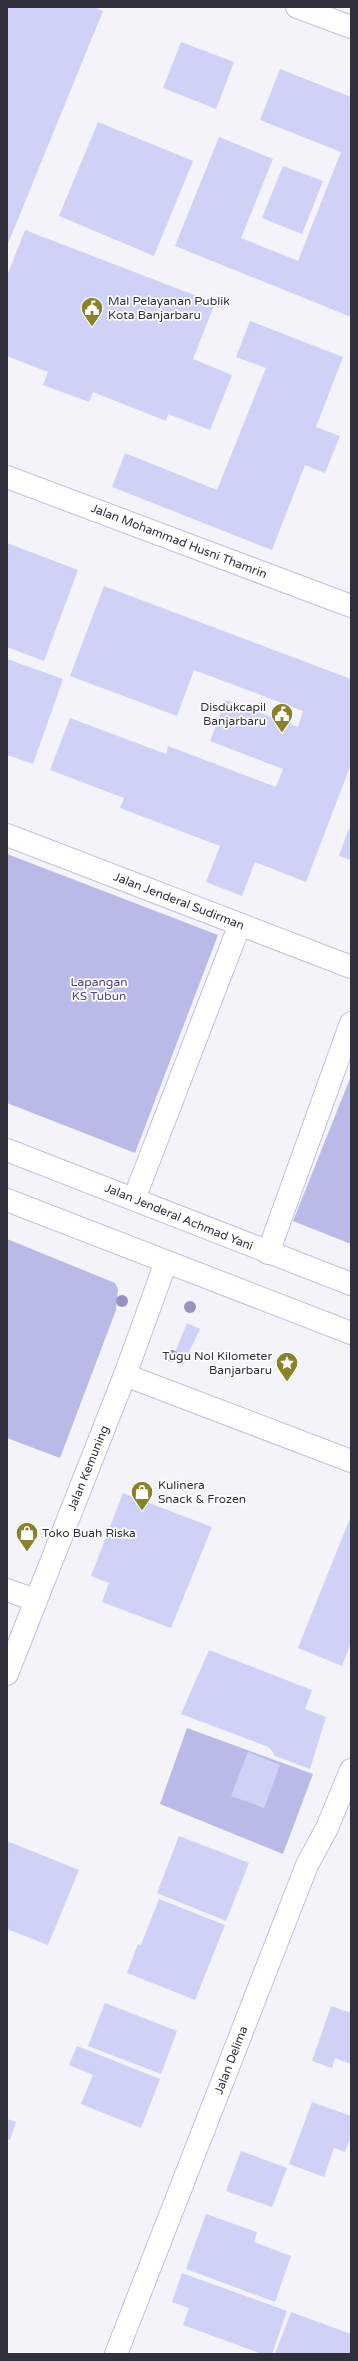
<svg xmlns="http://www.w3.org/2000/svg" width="358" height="2361" viewBox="0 0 358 2361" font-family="'Varela Round',sans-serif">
	<rect width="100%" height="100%" fill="#f3f3f9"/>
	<g fill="#babae9">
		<polygon points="7,854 218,935 135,1153 7,1103"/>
		<polygon points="351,1076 351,1244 293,1221"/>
		<polygon points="7,1239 115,1283 118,1289 116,1310 60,1458 7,1438"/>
		<polygon points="187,1728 313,1774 283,1854 160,1804"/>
	</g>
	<g fill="#d0d1f6">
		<polygon points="7,7 94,7 103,11 7,246"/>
		<polygon points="181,42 234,62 216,109 163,88"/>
		<polygon points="280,69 351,97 351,317 175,246 219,137 273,159 241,238 298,261 341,152 260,120"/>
		<polygon points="98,122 193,161 154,256 59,216"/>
		<polygon points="283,166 323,181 302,234 262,218"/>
		<polygon points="25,230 215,303 193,359 232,375 210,430 168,414 166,421 93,392 89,402 43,385 48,372 7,356 7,276"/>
		<polygon points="250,321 343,357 316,427 340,436 325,473 305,465 272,550 112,487 125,453 217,490 266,368 236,357"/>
		<polygon points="7,543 78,570 44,661 7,647"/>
		<polygon points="104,586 351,679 351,764 306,882 255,862 242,896 206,882 220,846 120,808 124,798 50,770 70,718 166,754 168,746 276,787 283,769 210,741 226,700 298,727 303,711 194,670 177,716 70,676"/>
		<polygon points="7,659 63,679 33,764 7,755"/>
		<polygon points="349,828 351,829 351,860 339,856"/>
		<polygon points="187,1323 200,1329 183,1365 172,1360"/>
		<polygon points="123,1493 212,1527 171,1628 102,1602 109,1583 91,1576"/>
		<polygon points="351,1516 351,1643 342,1666 298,1648"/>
		<polygon points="209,1650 312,1690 305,1709 326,1717 310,1769 275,1756 269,1747 181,1714"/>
		<polygon points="248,1752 280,1765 264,1808 231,1796"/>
		<polygon points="179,1836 249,1863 226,1921 157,1893"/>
		<polygon points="7,1841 79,1870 48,1945 7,1929"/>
		<polygon points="159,1899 225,1925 195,2000 127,1973 138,1944 141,1945"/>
		<polygon points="105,2003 177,2031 161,2074 88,2046"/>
		<polygon points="331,2006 351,2013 351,2064 335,2058 332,2068 312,2061"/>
		<polygon points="77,2046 160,2079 141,2128 81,2104 93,2075 69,2065"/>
		<polygon points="312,2102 351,2116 351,2136 345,2152 334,2148 324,2177 289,2164"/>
		<polygon points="7,2119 16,2122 10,2140 7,2139"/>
		<polygon points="241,2151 287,2168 272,2207 226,2191"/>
		<polygon points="206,2214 257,2232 254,2242 291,2256 275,2302 186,2269"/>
		<polygon points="182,2273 287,2311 272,2354 262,2354 183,2325 189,2308 172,2302"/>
		<polygon points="291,2312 351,2334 351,2354 275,2354"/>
	</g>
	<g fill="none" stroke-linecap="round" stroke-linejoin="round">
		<g stroke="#c0c1e0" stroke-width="24">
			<g id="street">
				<polyline points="297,7 351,27"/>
				<polyline points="7,477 351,606"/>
				<polyline points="7,835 351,967"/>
				<polyline points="134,1199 240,924"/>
				<polyline points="116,2354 307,1865 327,1828 351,1770"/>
			</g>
		</g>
		<g stroke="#c0c1e0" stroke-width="24">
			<g id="secondary">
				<polyline points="268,1253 351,1023"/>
				<polyline points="125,1375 351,1461"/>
				<polyline points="7,1590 35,1600"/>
				<polyline points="7,1674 125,1375 166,1262"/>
			</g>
		</g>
		<g stroke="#c0c1e0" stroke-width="24">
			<g id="highway">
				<polyline points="7,1150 351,1284"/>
				<polyline points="7,1200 351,1333"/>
			</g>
		</g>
		<use href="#street" stroke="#fff" stroke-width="22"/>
		<use href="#secondary" stroke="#fff" stroke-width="22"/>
		<use href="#highway" stroke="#fff" stroke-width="22"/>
	</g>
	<g fill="#9793be">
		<circle cx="122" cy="1301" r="6"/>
		<circle cx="190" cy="1307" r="6"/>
		<circle cx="172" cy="1356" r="6"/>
	</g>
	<defs>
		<g id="civic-pin" transform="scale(1.15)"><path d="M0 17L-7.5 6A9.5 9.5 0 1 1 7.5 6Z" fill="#89822a" stroke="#fff"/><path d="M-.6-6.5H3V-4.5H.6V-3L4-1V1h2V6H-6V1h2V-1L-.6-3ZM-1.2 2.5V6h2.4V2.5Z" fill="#fff"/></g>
		<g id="sight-pin" transform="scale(1.15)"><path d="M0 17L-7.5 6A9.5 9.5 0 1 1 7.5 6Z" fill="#89822a" stroke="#fff"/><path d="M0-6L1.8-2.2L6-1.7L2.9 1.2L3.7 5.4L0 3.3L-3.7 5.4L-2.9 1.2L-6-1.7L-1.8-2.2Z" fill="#fff"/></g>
		<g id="shop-pin" transform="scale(1.15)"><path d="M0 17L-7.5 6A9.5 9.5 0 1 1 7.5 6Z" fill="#89822a" stroke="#fff"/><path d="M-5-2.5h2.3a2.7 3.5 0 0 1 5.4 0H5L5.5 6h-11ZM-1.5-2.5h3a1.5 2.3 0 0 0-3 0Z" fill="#fff"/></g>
	</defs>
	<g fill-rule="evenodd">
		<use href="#civic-pin" x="92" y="308"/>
		<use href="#civic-pin" x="282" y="714"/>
		<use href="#sight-pin" x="287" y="1363"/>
		<use href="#shop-pin" x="142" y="1492"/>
		<use href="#shop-pin" x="27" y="1533"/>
	</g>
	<g text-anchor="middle" stroke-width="3.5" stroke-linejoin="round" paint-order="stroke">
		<g font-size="12" fill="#30303c" stroke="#fff" text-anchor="start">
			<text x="108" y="305">Mal Pelayanan Publik<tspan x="108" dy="14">Kota Banjarbaru</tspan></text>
			<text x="266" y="711" text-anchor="end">Disdukcapil<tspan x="266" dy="14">Banjarbaru</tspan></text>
			<text x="272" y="1360" text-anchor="end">Tugu Nol Kilometer<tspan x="272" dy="14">Banjarbaru</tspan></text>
			<text x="158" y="1489">Kulinera<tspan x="158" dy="14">Snack &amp; Frozen</tspan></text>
			<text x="42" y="1537">Toko Buah Riska</text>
		</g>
		<g font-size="12" fill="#30303c" stroke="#fff">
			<text transform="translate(179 541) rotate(21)" y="4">Jalan Mohammad Husni Thamrin</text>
			<text transform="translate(179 901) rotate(21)" y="4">Jalan Jenderal Sudirman</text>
			<text transform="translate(179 1217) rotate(22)" y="4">Jalan Jenderal Achmad Yani</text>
			<text transform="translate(88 1468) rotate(-68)" y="4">Jalan Kemuning</text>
			<text transform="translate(231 2060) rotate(-69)" y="4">Jalan Delima</text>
		</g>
		<g font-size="12" fill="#4c458d" stroke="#fff">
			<text x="99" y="986">Lapangan<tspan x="99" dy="14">KS Tubun</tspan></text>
		</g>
	</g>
	<rect width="358" height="2361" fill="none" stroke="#30303c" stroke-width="16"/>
</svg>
